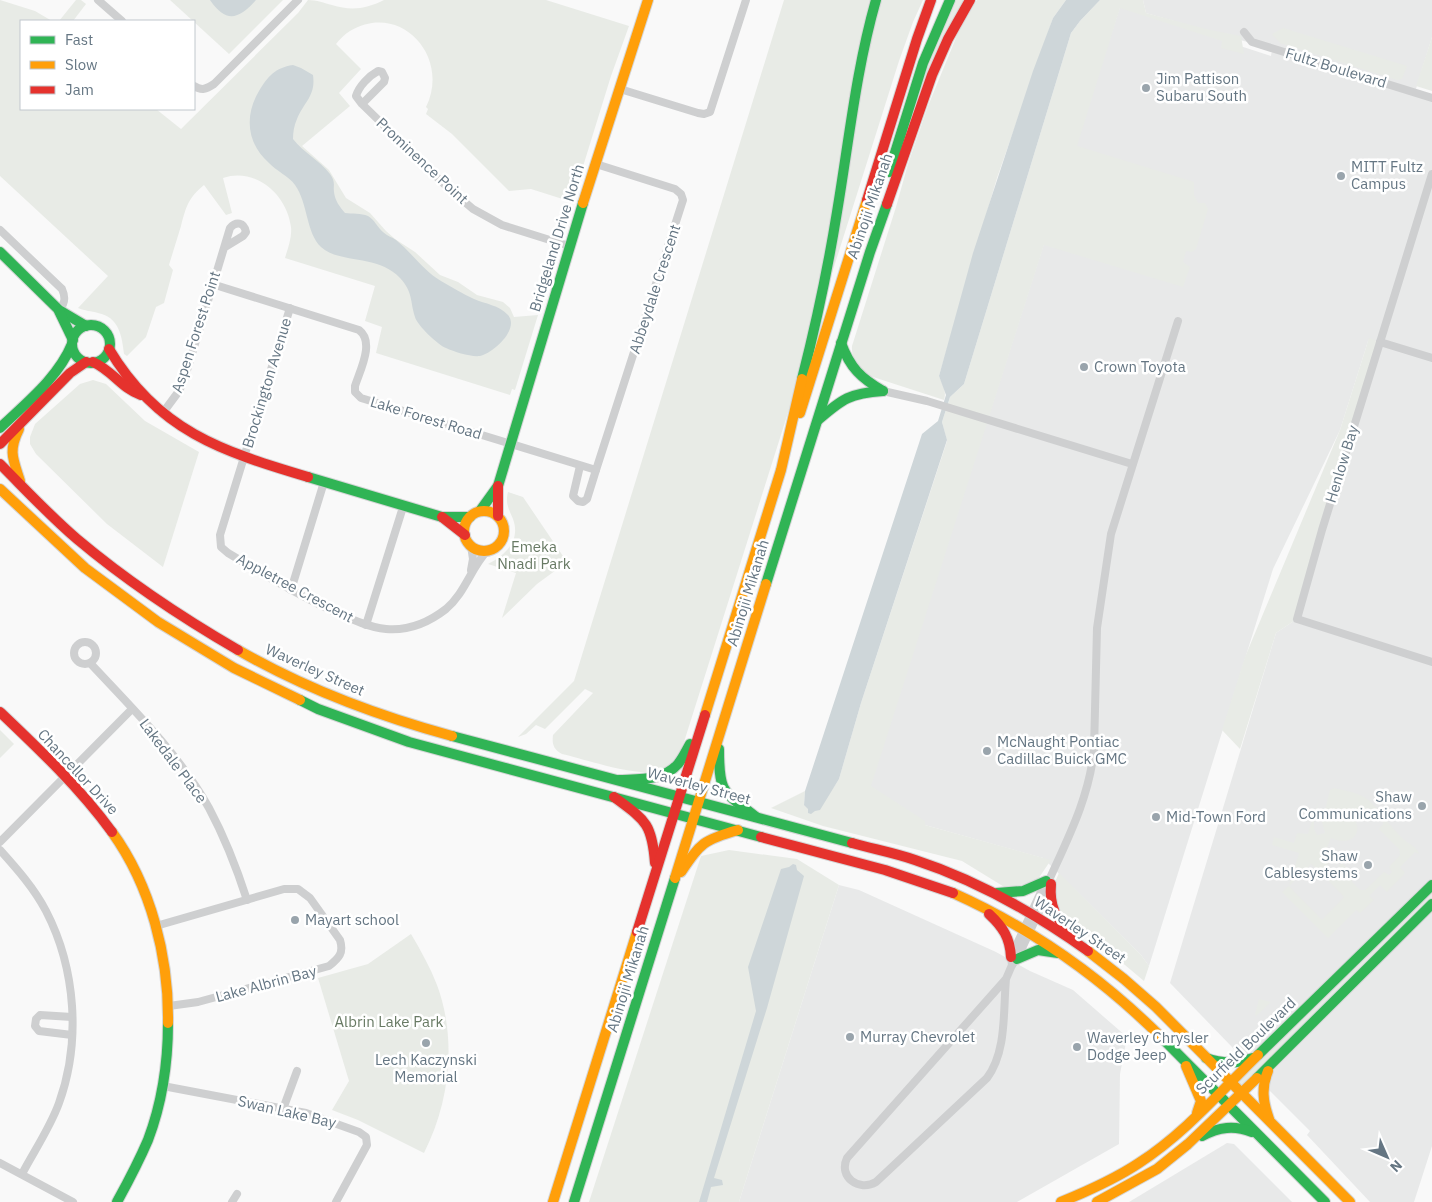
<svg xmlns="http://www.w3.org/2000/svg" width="1432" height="1202" viewBox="0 0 1432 1202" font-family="'IBM Plex Sans',sans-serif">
	<rect width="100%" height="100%" fill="#f9f9f9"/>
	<g fill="#e8e9e9">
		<polygon points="1143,0 1432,0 1432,37 1415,92 1432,98 1432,885 1243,1062 1232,1047 1170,983 1276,633 1297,619 1369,338 1340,430 1273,569 1149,966 1141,955 1043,858 925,825 870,786 1120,7 1271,56 1272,49 1146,13"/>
		<polygon points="839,885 859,890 996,952 1030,971 1073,990 1127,1037 1120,1074 1119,1144 1017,1202 739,1202"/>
		<polygon points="1432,904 1432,1146 1414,1202 1370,1202 1307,1135 1310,1131 1261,1082 1262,1074"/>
		<polygon points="1227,1143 1234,1144 1292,1202 1129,1202"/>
	</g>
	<g fill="#e8ebe6" fill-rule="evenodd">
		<path d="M0,0L35,11L52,21H21V109H156L181,129L298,13L308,0C317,0 324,3 332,5C351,11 366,9 384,0H546L629,26L611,76L572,202L531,189L509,191L452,134L426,114L428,109L426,107C451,56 400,1 350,31C345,34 340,39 336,44L361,69L339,93L350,106L302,146L329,170L346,198L370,213L386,231L395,239L415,252L440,275L458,282L477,295L503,302L510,308L514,317L538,315L515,390L512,389L510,395L376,353L382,327L365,321L375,286L285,258C288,248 292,237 291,227C287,194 255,167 223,178L232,213L226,215L204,185C188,198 186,207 181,226C177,239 173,252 169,265L173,270L164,303L156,307L146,337L127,356L124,354C122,336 119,317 98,313C91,311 85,311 78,308L108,276L0,176Z"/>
		<polygon points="76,0 81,0 86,4 73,21 59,21"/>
		<polygon points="170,0 283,0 229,54"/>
		<path d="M784,0H923L913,22L899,61L684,742C679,753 674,763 663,769C643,780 585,759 562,754C553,749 552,744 553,735L593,693L585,689L545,729L536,725L526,734L518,737L574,681Z"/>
		<polygon points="954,0 965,0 917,103 915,103 923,72"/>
		<path d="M977,0H1066L1053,18L997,178L939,376C942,383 947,391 944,400L870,376C859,368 851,360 852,346L896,207L908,164L928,106L958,33Z"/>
		<polygon points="1100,0 1143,0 1146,13 1210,30 1241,36 1244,54 1221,48 1222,41 1120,8 1077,146 1194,182 1194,195 1198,203 1205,203 1208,209 1196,249 1192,252 1186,251 1183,262 1190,267 1183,287 1044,245 871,786 925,821 925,825 1051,860 1036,882 1006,888 962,861 823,826 771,808 805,791 804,805 830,793 839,779 861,703 947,441 942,422 950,397 964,384 1071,33 1080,21"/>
		<polygon points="1283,28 1407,66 1402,79 1397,80 1280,43 1272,34"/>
		<polygon points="1432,37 1432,91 1416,86"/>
		<polygon points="1369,338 1380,342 1297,619 1276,633 1240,749 1222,730 1245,657 1340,430"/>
		<polygon points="93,380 106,384 145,421 199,452 163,567 107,524 36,454 30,444 30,437 35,424 80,384"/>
		<path d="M508,492L523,497L567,562L537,584L502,618L516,573L488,564C505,555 521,541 513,519C509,509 505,504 508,492Z"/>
		<polygon points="0,730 14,744 0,758"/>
		<path d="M1334,788C1345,791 1358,792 1367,799C1382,811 1390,827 1403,839C1409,844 1417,847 1419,854L1415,852L1400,867L1405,873L1387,892L1380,885L1369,896L1374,900L1360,913L1356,910L1328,938L1282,892L1289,886L1299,853L1272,845L1274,837L1294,843L1297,833L1308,834L1319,799L1314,822V829L1317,835L1325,833L1322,822L1330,790ZM1367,809L1383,822V824L1379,829L1399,849L1400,855L1389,867L1392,872L1389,875L1384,872L1365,890H1360L1352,882V877L1354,875L1342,863L1339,866L1342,871L1336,877L1334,875L1328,880L1344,897L1322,920L1289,886L1311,864L1322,874L1328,869L1326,867L1332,860L1336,864L1339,860L1327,848L1331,838C1354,848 1366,831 1350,811L1354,814L1359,813L1361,815Z"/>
		<polygon points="729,850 797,859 839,885 739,1202 589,1202 701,856"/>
		<polygon points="1059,873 1141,955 1149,966 1144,981 1106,949 1064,918 1054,903 1055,882"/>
		<polygon points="1432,885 1432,904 1242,1094 1230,1083"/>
		<path d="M411,934C421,951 430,967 437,985C457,1039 450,1102 424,1153L358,1120L332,1110L349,1081L318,978L368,964Z"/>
		<polygon points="1259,999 1271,1002 1256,1016 1255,1014"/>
	</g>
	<g fill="#ced6d9">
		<path d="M210,0H256C238,20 226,23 210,0Z"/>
		<polygon points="1066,0 1100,0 1080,21 1071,33 964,384 950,397 942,422 947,440 861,703 839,779 820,810 815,811 811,814 808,813 808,809 804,805 805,791 922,434 938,421 946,395 939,376 973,253 1033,71 1053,18"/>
		<path d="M293,65L301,68L313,75C316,96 304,102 297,119C294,126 293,132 293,139C304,153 319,160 330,174C336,183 333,184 334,192C335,201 340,207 345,213C352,214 361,213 368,216C374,219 378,228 383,232C387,236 392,237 396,240C411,252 424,271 441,281C452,287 463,294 474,299C485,304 499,305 508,315C520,329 493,353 480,356C470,357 455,352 446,348C438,345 417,325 415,317C410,301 413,292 400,278C378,254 339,264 321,247C306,233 308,203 295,185C289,176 276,171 269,163C247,144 244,116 259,91C268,76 275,68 293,65Z"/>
		<polygon points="793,864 796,865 797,870 804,876 767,1008 714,1178 722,1180 723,1185 711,1187 707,1202 699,1202 756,1011 748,967 781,869 789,867"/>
	</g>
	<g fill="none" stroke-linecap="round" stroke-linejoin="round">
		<g stroke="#d5d6d7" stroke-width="12">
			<g id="fast">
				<polyline points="889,172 923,63 950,0"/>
				<polyline points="0,252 59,310 86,326"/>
				<polyline points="59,311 73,340"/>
				<circle cx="91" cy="344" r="19"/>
				<path d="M841,343C850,368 861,378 883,391"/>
				<path d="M802,379C816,324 828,268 837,212C849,141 856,70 876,0"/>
				<path d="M818,420C842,399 850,393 883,391"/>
				<path d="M0,428C26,403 58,378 72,344"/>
				<polyline points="308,477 442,517 470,517"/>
				<polyline points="480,511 498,486 583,203"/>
				<polyline points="766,584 870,252 887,204"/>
				<polyline points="300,700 318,709 409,742 761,837"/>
				<polyline points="452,736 852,843"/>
				<path d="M719,749C719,794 723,791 756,817"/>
				<path d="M619,780C640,779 663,781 678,764C683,758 686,751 690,744"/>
				<polyline points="997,893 1023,891 1046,881"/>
				<polyline points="1017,959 1038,950 1058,953"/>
				<polyline points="1162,1038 1325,1202"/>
				<polyline points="1258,1055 1432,885"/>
				<path d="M1206,1058C1222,1064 1237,1064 1253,1058"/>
				<polyline points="1257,1078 1432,904"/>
				<path d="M1202,1136C1219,1127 1234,1125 1252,1132"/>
				<path d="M117,1202C128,1182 139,1161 148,1140C162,1103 168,1062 168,1023"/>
				<polyline points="574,1202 675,878"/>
			</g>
		</g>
		<g stroke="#d5d6d7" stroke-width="12">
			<g id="slow">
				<polyline points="583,203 648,0"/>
				<polyline points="800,413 867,200"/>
				<path d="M19,429C8,451 13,459 20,481"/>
				<polyline points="0,489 85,568 158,622 234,668 300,700"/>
				<circle cx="484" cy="531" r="20"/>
				<path d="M238,650C304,688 378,716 452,736"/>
				<polyline points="705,715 781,470 802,379"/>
				<path d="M112,832C151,886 169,957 168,1023"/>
				<path d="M681,872C701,843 703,840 738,830"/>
				<polyline points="675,878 766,584"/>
				<path d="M953,893C1031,928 1101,977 1162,1038"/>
				<polyline points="1088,951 1124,979 1156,1007 1350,1202"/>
				<polyline points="1186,1066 1201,1101 1197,1113"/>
				<path d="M1268,1071C1261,1088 1263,1102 1269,1119"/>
				<polyline points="553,1202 637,932"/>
				<path d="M1061,1202C1088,1191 1115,1179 1139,1163C1184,1134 1220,1092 1258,1055"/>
				<polyline points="1097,1202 1157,1169 1188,1144 1257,1078"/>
			</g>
		</g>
		<g stroke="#d5d6d7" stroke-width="12">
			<g id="jam">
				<polyline points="867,200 917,39 931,0"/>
				<polyline points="887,204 932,75 948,39 970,0"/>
				<path d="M109,349C158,431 221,451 308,477"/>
				<path d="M93,362C113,371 121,388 141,395"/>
				<polyline points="0,444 70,373 86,362"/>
				<path d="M0,464C25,489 50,516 77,539C127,581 181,617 238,650"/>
				<polyline points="498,486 498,516"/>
				<polyline points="442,517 465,535"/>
				<path d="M0,712C40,750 79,787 112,832"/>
				<path d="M614,797C645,820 652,823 655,863"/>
				<polyline points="761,837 885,870 953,893"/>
				<path d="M852,843C873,849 895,853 915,860C976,880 1036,914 1088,951"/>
				<path d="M1051,884C1049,906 1056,919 1071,935"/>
				<path d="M989,914C1003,927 1010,938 1011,957"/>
				<polyline points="637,932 705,715"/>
			</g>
		</g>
		<g stroke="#cecfd0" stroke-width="8">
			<polyline points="98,0 122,21"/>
			<polyline points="1244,32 1252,42 1432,98"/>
			<path d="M194,86C202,91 206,89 214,84L298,0"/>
			<polyline points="620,89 698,113 704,114 710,112 746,0"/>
			<path d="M362,104L384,82L385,78L382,72L378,71C369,76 359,86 356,96L362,104L446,186L473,209L502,225L569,246"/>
			<polyline points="1432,174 1322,530 1297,619 1432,662"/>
			<path d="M0,230L62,289C66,298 65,304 59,310"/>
			<path d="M212,284L359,330C375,342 360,370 355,386V392L361,398L596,470L683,200L681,194L675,189L596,164"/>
			<path d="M290,308L220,535L221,547L228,553C263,574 298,595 335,612C351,619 368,627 386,629C408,631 428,623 446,609C465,593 471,568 487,551"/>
			<polyline points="1380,342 1432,358"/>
			<polyline points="883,391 927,401 1132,464"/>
			<path d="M162,414L179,391L184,380L230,228C236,221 244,222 246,232L243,236L225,247"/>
			<polyline points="580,466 573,496 578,501 583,502 587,499 596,470"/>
			<polyline points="471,570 473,559 471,546"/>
			<polyline points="291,590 324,482"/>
			<polyline points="366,625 403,507"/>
			<circle cx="85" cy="653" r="11"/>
			<path d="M90,663C132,708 179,754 209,808C225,838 237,869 247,900"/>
			<polyline points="0,842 132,709"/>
			<path d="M0,850C17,869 34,888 46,911C76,969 81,1042 59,1103C50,1128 34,1151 22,1174"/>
			<path d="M156,926L284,889H298L310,898L340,940C344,953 339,958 329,966L198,1002L169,1006"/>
			<path d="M1012,965L1011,957L1046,881L1050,878C1069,836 1089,797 1094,750L1097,628L1111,534L1178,321"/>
			<path d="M1006,979C1003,1011 1007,1051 987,1078L876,1182C859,1192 838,1177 847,1158L1006,979L1012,965L1017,959L1050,888"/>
			<polyline points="72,1035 39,1031 35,1026 36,1019 40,1015 72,1017"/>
			<polyline points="163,1086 306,1113 359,1132 366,1137 367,1145 336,1202"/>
			<polyline points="283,1109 297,1071"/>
			<polyline points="0,1163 73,1202"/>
			<polyline points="232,1202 237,1194"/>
		</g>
		<use href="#fast" stroke="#30b455" stroke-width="10"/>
		<use href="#slow" stroke="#ff9f0a" stroke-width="10"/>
		<use href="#jam" stroke="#e5322d" stroke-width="10"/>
	</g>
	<g fill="#99a4ac" stroke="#fff" stroke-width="2">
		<circle cx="1146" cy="88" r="5"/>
		<circle cx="1341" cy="176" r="5"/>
		<circle cx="1084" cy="367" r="5"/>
		<circle cx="987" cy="751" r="5"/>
		<circle cx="1422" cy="806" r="5"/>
		<circle cx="1156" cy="817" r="5"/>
		<circle cx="1368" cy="865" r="5"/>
		<circle cx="295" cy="920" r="5"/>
		<circle cx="850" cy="1037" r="5"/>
		<circle cx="426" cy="1043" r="5"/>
		<circle cx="1077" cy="1047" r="5"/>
	</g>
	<g text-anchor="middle" stroke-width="5" stroke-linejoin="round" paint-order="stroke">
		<g font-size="15" fill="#657683" stroke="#fff">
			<text transform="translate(1336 68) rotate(17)" y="5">Fultz Boulevard</text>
			<text transform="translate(422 161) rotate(43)" y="5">Prominence Point</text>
			<text transform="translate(870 206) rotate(-71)" y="5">Abinojii Mikanah</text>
			<text transform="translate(557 238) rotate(-73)" y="5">Bridgeland Drive North</text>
			<text transform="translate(655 289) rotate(-72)" y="5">Abbeydale Crescent</text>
			<text transform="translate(196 332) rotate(-72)" y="5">Aspen Forest Point</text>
			<text transform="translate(267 383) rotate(-73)" y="5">Brockington Avenue</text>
			<text transform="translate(426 418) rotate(17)" y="5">Lake Forest Road</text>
			<text transform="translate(1342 464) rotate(-73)" y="5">Henlow Bay</text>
			<text transform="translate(295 588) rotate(28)" y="5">Appletree Crescent</text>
			<text transform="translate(748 593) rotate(-73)" y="5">Abinojii Mikanah</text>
			<text transform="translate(315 670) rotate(24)" y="5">Waverley Street</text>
			<text transform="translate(173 761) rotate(53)" y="5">Lakedale Place</text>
			<text transform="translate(78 772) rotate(47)" y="5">Chancellor Drive</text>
			<text transform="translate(699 786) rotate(15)" y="5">Waverley Street</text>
			<text transform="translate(1080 930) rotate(34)" y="5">Waverley Street</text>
			<text transform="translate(628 979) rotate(-73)" y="5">Abinojii Mikanah</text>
			<text transform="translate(266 984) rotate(-15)" y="5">Lake Albrin Bay</text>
			<text transform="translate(1246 1046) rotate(-44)" y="5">Scurfield Boulevard</text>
			<text transform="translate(287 1112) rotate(13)" y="5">Swan Lake Bay</text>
		</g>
		<g font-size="15" fill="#657683" stroke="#fff" text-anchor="start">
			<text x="1156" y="84">Jim Pattison<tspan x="1156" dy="17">Subaru South</tspan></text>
			<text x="1351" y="172">MITT Fultz<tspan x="1351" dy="17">Campus</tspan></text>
			<text x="1094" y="372">Crown Toyota</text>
			<text x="997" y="747">McNaught Pontiac<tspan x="997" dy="17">Cadillac Buick GMC</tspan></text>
			<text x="1412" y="802" text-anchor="end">Shaw<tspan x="1412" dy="17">Communications</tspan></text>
			<text x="1166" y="822">Mid-Town Ford</text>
			<text x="1358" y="861" text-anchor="end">Shaw<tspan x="1358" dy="17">Cablesystems</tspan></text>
			<text x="305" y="925">Mayart school</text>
			<text x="860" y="1042">Murray Chevrolet</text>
			<text x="1087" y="1043">Waverley Chrysler<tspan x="1087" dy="17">Dodge Jeep</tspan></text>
			<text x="426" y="1065" text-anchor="middle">Lech Kaczynski<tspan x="426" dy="17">Memorial</tspan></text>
		</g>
		<g font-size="15" fill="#687a64" stroke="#fff">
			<text x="534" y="552">Emeka<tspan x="534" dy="17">Nnadi Park</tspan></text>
			<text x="389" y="1027">Albrin Lake Park</text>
		</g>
	</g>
	<rect x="20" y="20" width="175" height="90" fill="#ffffff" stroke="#c1c8cd"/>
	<rect x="30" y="36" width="25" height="8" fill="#30b455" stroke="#c1c8cd"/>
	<text x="65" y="45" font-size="15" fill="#657683">Fast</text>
	<rect x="30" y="61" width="25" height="8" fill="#ff9f0a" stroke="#c1c8cd"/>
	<text x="65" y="70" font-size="15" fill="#657683">Slow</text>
	<rect x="30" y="86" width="25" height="8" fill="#e5322d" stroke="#c1c8cd"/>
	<text x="65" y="95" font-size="15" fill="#657683">Jam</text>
	<g transform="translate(1387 1157) rotate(135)" stroke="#ffffff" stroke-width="4" paint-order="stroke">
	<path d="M0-4L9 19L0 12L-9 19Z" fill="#657683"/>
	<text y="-8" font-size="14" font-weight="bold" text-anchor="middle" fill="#657683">N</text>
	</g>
</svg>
